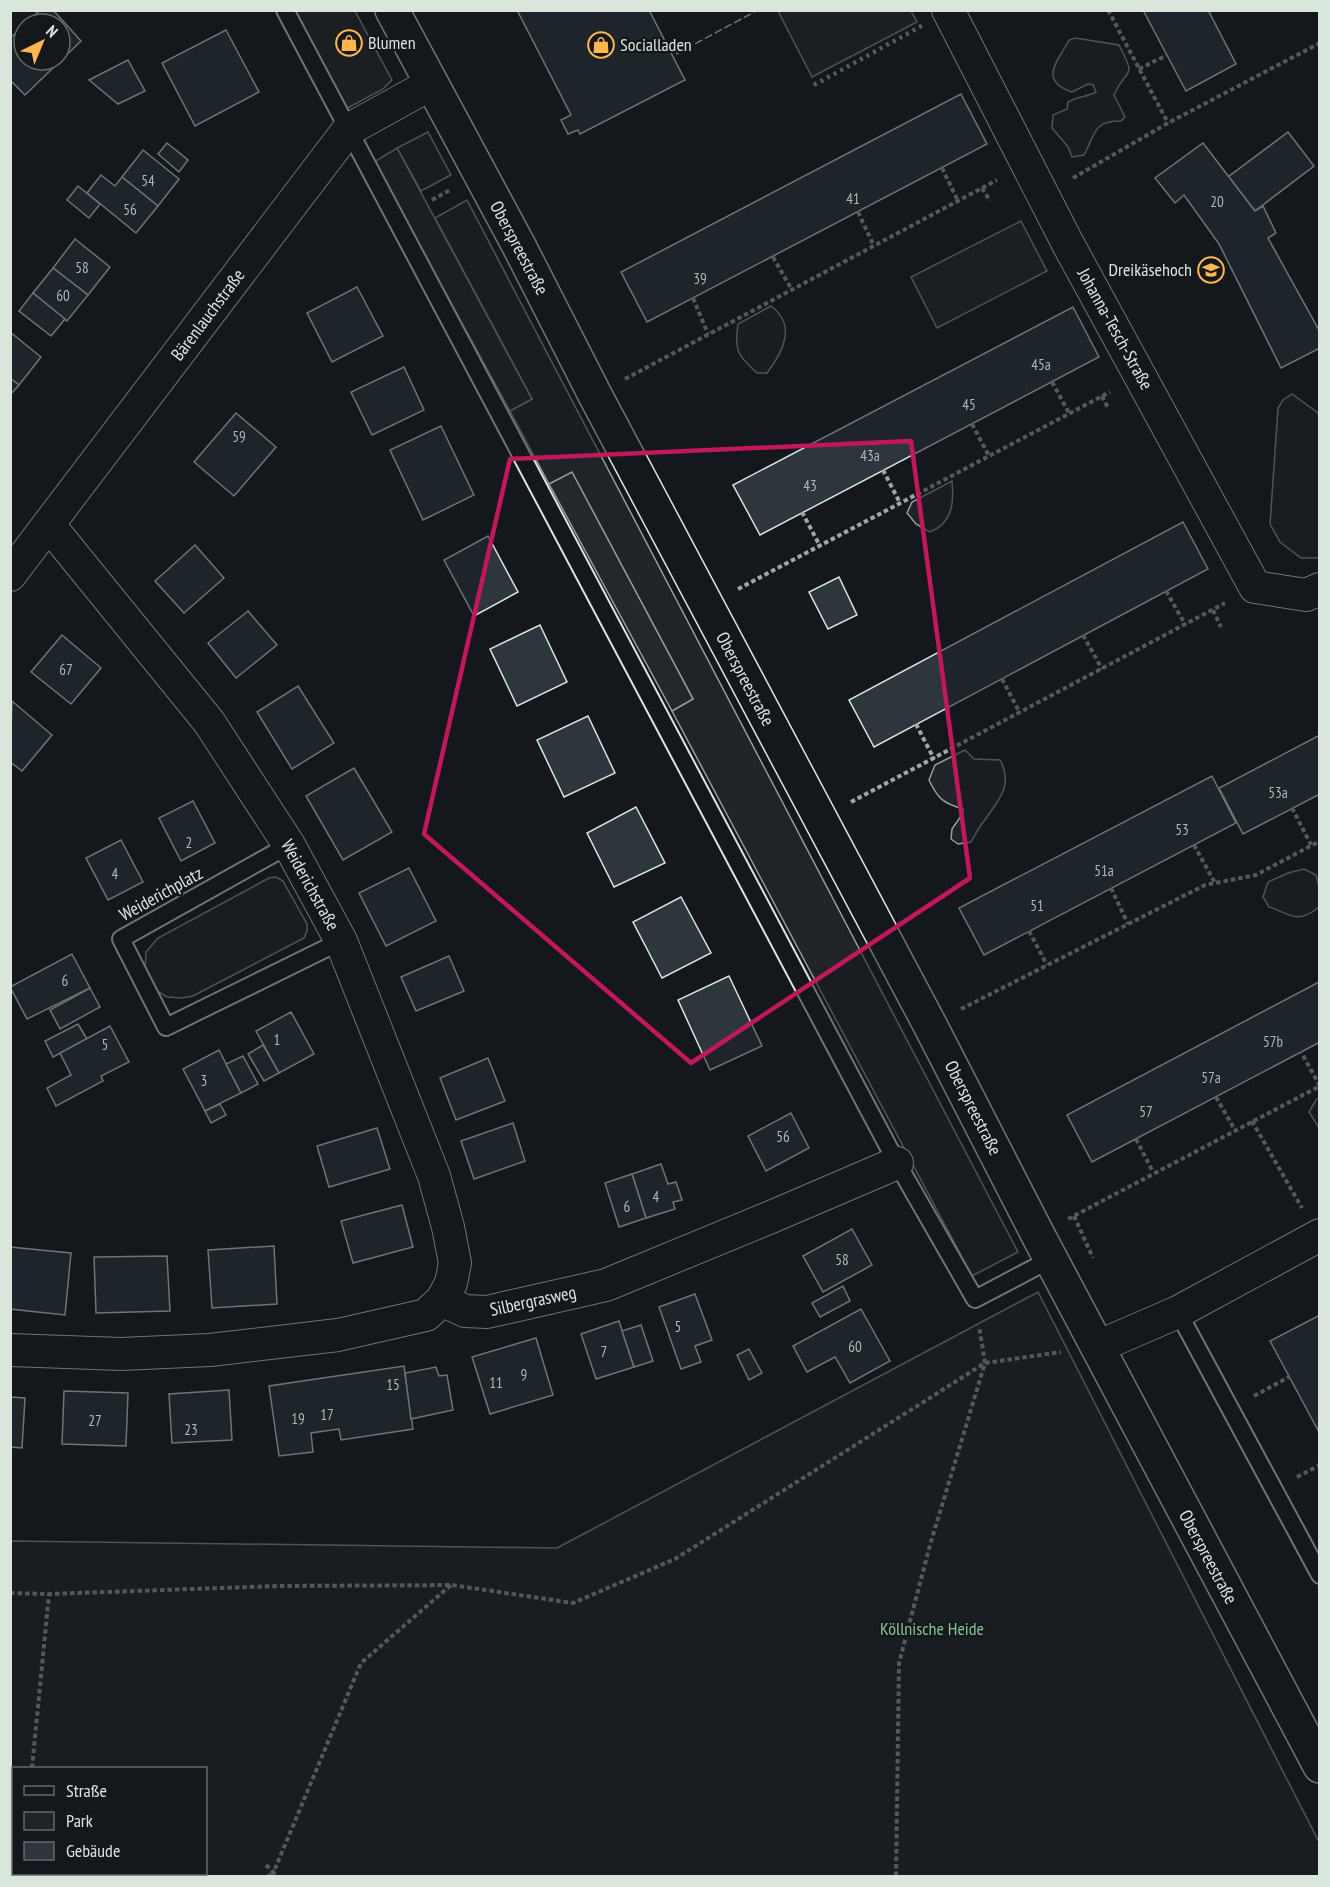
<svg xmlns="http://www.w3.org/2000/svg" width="1330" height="1887" viewBox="0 0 1330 1887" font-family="'PT Sans Narrow',sans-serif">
	<rect width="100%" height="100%" fill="#14181c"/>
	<g fill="#202428" stroke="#939e99" stroke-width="1.5" fill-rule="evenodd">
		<path d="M1075,38L1119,45C1138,81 1126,66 1114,95L1125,117L1121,121C1093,121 1096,133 1084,155L1072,157L1068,147L1052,128L1053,115L1067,109L1068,102C1078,96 1087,97 1096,92L1093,85L1088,84L1072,92C1037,80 1059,60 1069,40Z"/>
		<polygon points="428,132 451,175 421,191 397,148"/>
		<polygon points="467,200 1018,1252 972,1276 672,711 693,699 572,473 549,484 510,411 532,399 435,218"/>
		<path d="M771,306C797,325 783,352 767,373H757C738,356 734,351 738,324Z"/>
		<polygon points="1292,394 1318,413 1319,417 1320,557 1318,558 1301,558 1280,542 1270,524 1278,408 1283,400"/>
		<path d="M952,481C954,502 953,523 930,532L916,524L907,513L912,502Z"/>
		<path d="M965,750L974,759L1000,760C1014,785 998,801 984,821C979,827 975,835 971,842L958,844L951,839L952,829L963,813V809C943,803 938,799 929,780L935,765Z"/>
		<path d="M1304,869L1316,875L1319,887V907C1297,925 1291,914 1269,907L1263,897L1268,882L1288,873Z"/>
		<polygon points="276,877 283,881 307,924 307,931 304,938 193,996 182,998 167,997 157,991 145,972 146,952 158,938 269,878"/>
		<polygon points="1319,1098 1319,1128 1309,1112 1316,1100"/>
		<path d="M1038,1292L1319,1842V1876H11V1541L557,1548ZM206,1768V1874H14V1768Z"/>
	</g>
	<g fill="#24282b" stroke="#939e99" stroke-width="1.5">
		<polygon points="780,10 911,11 917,22 812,77 778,11"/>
		<polygon points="294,11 355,11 392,80 383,89 346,109"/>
		<polygon points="397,148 532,399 510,411 374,162"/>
		<polygon points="1021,221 1047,271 937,328 911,277"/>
		<polygon points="572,472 693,699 672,711 549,484"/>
	</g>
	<g fill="#2c363c" stroke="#d8e6dc" stroke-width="1.5">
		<polygon points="40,10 53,10 81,41 25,95 10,80 10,38 24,26 24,60 60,60 60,24 26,24"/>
		<polygon points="517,10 649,10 685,80 580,134 578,130 568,134 561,120 571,115"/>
		<polygon points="1143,10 1208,10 1236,64 1186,91"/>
		<polygon points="226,30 259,92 195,126 162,63"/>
		<polygon points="350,35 356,44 347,50 341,42"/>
		<polygon points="128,60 145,91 118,104 89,80"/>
		<polygon points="961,94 987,144 647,322 621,272"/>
		<polygon points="1288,132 1314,166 1255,211 1228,177"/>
		<polygon points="167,143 188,160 179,172 158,154"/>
		<polygon points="1203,143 1255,211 1263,206 1276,233 1268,238 1320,332 1320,348 1281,368 1219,244 1184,195 1175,203 1155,178"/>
		<polygon points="143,150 179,179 158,206 122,177"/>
		<polygon points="101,175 115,186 122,177 158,206 136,233 87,193"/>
		<polygon points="78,186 100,204 89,218 67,200"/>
		<polygon points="75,239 110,267 88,295 53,268"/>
		<polygon points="53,268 88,295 67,321 33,293"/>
		<polygon points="357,287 383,336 332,362 307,313"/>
		<polygon points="33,293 65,319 51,336 19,311"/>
		<polygon points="1073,307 1099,357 760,535 733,485"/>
		<polygon points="10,332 41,357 19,385 10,378"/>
		<polygon points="404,367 424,410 372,435 351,392"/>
		<polygon points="10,378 19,385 10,395"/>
		<polygon points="236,413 276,447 234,496 194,462"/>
		<polygon points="441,426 474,495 423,520 390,450"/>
		<polygon points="1183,522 1208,569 874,747 849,700"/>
		<polygon points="488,536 518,592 474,616 444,560"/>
		<polygon points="195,545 224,578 184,613 155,581"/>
		<polygon points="839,577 857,615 828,629 809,592"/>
		<polygon points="248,611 277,645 236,678 208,643"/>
		<polygon points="540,625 567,682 517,706 490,649"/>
		<polygon points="62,635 101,668 71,704 31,672"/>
		<polygon points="298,686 334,743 292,769 257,712"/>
		<polygon points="12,701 52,735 22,771 10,762"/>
		<polygon points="588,716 615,773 564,797 537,740"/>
		<polygon points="1320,735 1320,794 1243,834 1219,788"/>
		<polygon points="354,768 392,832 343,860 306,796"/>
		<polygon points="1212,776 1236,823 984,955 959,908"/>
		<polygon points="193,801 215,843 181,861 159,818"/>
		<polygon points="636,807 665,863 614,887 587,833"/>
		<polygon points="121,840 143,882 108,900 86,858"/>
		<polygon points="409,868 436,921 386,946 359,893"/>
		<polygon points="681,897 711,953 662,978 633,922"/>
		<polygon points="72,954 90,988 27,1019 10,987"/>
		<polygon points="449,956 464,991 416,1011 401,977"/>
		<polygon points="729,976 762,1046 710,1070 678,1000"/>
		<polygon points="1319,982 1320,1042 1092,1162 1067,1115"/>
		<polygon points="90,988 100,1007 60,1029 50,1010"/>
		<polygon points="291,1012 314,1054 279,1073 256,1031"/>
		<polygon points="78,1024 87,1039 53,1057 45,1041"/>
		<polygon points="110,1026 129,1062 101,1076 103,1081 56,1106 47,1088 71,1075 60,1053"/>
		<polygon points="263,1045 279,1073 264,1081 248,1054"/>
		<polygon points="219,1050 241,1093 205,1111 183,1069"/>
		<polygon points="243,1056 258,1084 241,1093 226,1064"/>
		<polygon points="488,1058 505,1101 456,1120 440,1078"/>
		<polygon points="220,1104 226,1115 211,1123 205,1111"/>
		<polygon points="791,1113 809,1148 766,1171 748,1136"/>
		<polygon points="513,1123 525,1161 474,1179 461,1141"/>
		<polygon points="377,1128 390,1169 329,1187 317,1146"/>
		<polygon points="661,1164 668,1184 676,1182 682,1200 673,1202 675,1209 646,1218 632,1174"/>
		<polygon points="632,1174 646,1218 619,1227 605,1183"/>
		<polygon points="402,1205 413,1247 353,1263 341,1221"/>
		<polygon points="852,1229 872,1265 823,1292 803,1256"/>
		<polygon points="274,1246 277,1304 212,1308 208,1250"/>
		<polygon points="10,1247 71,1253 65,1315 10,1309"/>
		<polygon points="167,1256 170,1311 96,1313 94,1257"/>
		<polygon points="843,1286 850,1301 820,1317 812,1303"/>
		<polygon points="695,1294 712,1340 695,1346 701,1362 681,1369 659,1307"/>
		<polygon points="861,1309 890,1361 850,1383 835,1357 807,1372 793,1346"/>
		<polygon points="1320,1315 1320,1434 1270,1341"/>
		<polygon points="619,1321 634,1367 596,1379 581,1334"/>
		<polygon points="641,1325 653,1361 634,1367 622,1331"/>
		<polygon points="536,1338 553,1395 490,1414 472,1357"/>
		<polygon points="749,1349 762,1373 749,1380 737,1355"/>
		<polygon points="404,1366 413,1429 341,1440 339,1429 311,1433 313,1452 279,1456 269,1386"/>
		<polygon points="436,1367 439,1376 447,1375 453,1410 411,1419 405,1373"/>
		<polygon points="229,1390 232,1440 172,1443 169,1394"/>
		<polygon points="64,1391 128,1393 126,1446 62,1444"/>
		<polygon points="10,1397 25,1398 22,1448 10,1447"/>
	</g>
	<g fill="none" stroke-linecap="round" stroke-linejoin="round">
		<g stroke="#d8e6dc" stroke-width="20">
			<g id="service">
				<polyline points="285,10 897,1163 975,1299 1051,1259"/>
				<polyline points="289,845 121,939 166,1027 341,941"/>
				<polyline points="1178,1312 1320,1575"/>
			</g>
		</g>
		<g stroke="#d8e6dc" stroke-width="34">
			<g id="minor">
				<polyline points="948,10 1068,244 1255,587 1306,595 1320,589"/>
				<polyline points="10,575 348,130 431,84"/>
				<polyline points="442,1300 465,1311 487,1312 606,1285 771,1217 897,1163"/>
				<polyline points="1097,1347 1178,1312 1320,1235"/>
				<polyline points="10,1350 121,1354 210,1350 338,1335 426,1315 442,1300 451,1283 455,1263 448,1227 434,1176 341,941 289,845 209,722 49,525"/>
			</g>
		</g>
		<g stroke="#d8e6dc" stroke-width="36">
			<polyline id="secondary" points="392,10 519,246 595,395 930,1025 1038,1235 1320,1766"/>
		</g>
		<g stroke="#9da8a2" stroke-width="4" stroke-dasharray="4.5 3" stroke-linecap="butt">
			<polyline points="1108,10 1168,123"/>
			<polyline points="1139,69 1167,55"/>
			<polyline points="942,168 958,201"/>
			<polyline points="1073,178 1168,123 1320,43"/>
			<polyline points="982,188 990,201"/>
			<polyline points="432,200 450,190"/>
			<polyline points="858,212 874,246"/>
			<polyline points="773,257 792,290"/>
			<polyline points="693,298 708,334"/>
			<polyline points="625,379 997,180"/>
			<polyline points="1052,382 1069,413"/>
			<polyline points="1102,396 1108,408"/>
			<polyline points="972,424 989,456"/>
			<polyline points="883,470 900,503"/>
			<polyline points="802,512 820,546"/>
			<polyline points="738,589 1110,392"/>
			<polyline points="1166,591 1185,624"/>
			<polyline points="1213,610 1221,627"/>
			<polyline points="1083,635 1102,669"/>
			<polyline points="1002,679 1020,713"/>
			<polyline points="916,724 934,759"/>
			<polyline points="851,802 1225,603"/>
			<polyline points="1292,808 1311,845"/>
			<polyline points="1194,845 1215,883"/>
			<polyline points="1111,888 1128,924"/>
			<polyline points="1029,931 1047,965"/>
			<polyline points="961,1009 1205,885 1256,875 1320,841"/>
			<polyline points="1216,1097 1235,1130"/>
			<polyline points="1252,1121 1302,1208"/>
			<polyline points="1136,1139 1153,1172"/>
			<polyline points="1074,1216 1093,1258"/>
			<polyline points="1068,1219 1320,1086 1301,1052"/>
			<polyline points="1254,1396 1289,1377"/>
			<polyline points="1297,1477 1320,1465"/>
			<polyline points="10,1593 49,1594 278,1586 452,1585 573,1603 675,1559 985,1363 1061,1352"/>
			<polyline points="32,1768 49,1594"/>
			<polyline points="266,1865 274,1873 268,1876"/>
			<polyline points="22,1876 22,1874"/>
			<polyline points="272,1876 361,1663 451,1585"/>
			<polyline points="896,1876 899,1663 930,1545 985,1363 979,1326"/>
		</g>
		<use href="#service" stroke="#14181c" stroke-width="16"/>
		<use href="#minor" stroke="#14181c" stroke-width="32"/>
		<use href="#secondary" stroke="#14181c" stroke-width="33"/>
		<polyline stroke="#8ac095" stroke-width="4.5" stroke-dasharray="3 4.5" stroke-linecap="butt" points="814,85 925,24"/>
		<polyline stroke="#d8e6dc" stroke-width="1.5" stroke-dasharray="8 3" stroke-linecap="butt" points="676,54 758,10"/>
	</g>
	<path d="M0 0H1330V1887H0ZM911,441L970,878L691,1063L424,834L510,459Z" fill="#14181c" fill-opacity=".55" fill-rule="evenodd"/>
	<path fill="none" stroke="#c2185b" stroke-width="4.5" stroke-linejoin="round" d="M911,441L970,878L691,1063L424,834L510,459Z"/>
	<defs>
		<g id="shop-ring" transform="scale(1.35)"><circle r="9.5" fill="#14181c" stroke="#ffb74d" stroke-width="1.5"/><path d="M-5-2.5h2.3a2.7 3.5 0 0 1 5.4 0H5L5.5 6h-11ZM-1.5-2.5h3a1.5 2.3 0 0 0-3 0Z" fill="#ffb74d"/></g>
		<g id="school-ring" transform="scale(1.35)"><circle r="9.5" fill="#14181c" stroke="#ffb74d" stroke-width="1.5"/><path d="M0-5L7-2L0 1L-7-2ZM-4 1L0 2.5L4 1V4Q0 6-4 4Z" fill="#ffb74d"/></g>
	</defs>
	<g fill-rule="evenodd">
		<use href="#shop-ring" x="349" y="43"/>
		<use href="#shop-ring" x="601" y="45"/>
		<use href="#school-ring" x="1211" y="270"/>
	</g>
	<g text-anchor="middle" stroke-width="4.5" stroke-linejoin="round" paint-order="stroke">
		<g font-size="15" fill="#adbab4">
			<text x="148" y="186">54</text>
			<text x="853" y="204">41</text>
			<text x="1217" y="207">20</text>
			<text x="130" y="215">56</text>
			<text x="82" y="273">58</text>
			<text x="700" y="284">39</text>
			<text x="63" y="301">60</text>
			<text x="1041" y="370">45a</text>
			<text x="969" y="410">45</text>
			<text x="239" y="442">59</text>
			<text x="870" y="461">43a</text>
			<text x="810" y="491">43</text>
			<text x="66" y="675">67</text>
			<text x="1278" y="798">53a</text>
			<text x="1182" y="835">53</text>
			<text x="189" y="848">2</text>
			<text x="1104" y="876">51a</text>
			<text x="115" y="879">4</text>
			<text x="1037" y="911">51</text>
			<text x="65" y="986">6</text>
			<text x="277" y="1045">1</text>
			<text x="1273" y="1047">57b</text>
			<text x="105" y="1050">5</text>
			<text x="1211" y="1083">57a</text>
			<text x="204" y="1086">3</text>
			<text x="1146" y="1117">57</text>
			<text x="783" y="1142">56</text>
			<text x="656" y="1202">4</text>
			<text x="627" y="1212">6</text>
			<text x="842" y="1265">58</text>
			<text x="678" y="1332">5</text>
			<text x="855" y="1352">60</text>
			<text x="604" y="1357">7</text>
			<text x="524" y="1380">9</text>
			<text x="496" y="1388">11</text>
			<text x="393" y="1390">15</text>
			<text x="327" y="1420">17</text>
			<text x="298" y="1424">19</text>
			<text x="95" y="1426">27</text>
			<text x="191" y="1435">23</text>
		</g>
		<g font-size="18" fill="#d8e6dc" stroke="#14181c" text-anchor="start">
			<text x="368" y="49">Blumen</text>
			<text x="620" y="51">Socialladen</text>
			<text x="1192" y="276" text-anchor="end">Dreikäsehoch</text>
		</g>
		<g font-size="18" fill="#d8e6dc" stroke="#14181c">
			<text transform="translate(519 248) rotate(62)" y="6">Oberspreestraße</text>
			<text transform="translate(208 315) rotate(-53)" y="6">Bärenlauchstraße</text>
			<text transform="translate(1115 329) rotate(61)" y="6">Johanna-Tesch-Straße</text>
			<text transform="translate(745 679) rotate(62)" y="6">Oberspreestraße</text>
			<text transform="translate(310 885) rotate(61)" y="6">Weiderichstraße</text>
			<text transform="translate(161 894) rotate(-29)" y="6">Weiderichplatz</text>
			<text transform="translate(973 1108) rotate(63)" y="6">Oberspreestraße</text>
			<text transform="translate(533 1301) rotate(-12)" y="6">Silbergrasweg</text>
			<text transform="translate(1208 1557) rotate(62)" y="6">Oberspreestraße</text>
		</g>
		<g font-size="18" fill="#8ac095" stroke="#14181c">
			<text x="932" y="1635">Köllnische Heide</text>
		</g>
	</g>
	<rect width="1330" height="1887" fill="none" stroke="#d8e6dc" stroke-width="24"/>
	<rect x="12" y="1767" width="195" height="108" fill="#14181c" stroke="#626a69" stroke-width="1.5"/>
	<rect x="24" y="1786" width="30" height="9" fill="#14181c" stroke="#626a69" stroke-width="1.5"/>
	<text x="66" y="1797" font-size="18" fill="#d8e6dc">Straße</text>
	<rect x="24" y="1812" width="30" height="18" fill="#202428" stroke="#626a69" stroke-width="1.5"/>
	<text x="66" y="1827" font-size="18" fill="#d8e6dc">Park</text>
	<rect x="24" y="1842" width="30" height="18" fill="#2c363c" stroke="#626a69" stroke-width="1.5"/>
	<text x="66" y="1857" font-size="18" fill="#d8e6dc">Gebäude</text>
	<g transform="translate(42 42) rotate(43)"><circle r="28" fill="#14181c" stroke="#626a69" stroke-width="1.5"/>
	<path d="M0-4.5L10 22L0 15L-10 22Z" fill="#ffb74d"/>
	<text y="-9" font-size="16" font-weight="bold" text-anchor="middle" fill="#d8e6dc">N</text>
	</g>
</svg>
